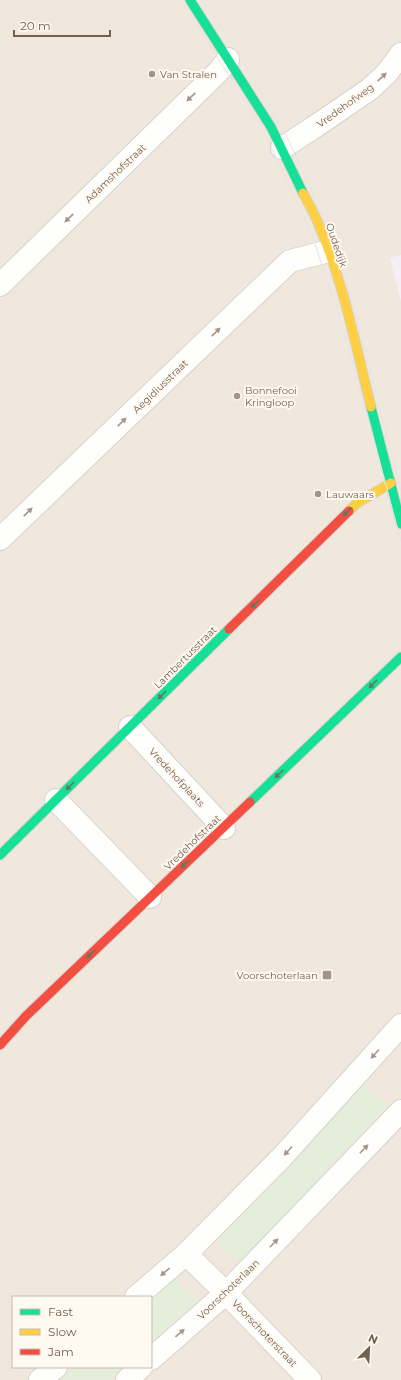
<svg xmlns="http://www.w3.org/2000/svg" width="401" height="1380" viewBox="0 0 401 1380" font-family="Montserrat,sans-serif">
	<rect width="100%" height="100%" fill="#f8f5ee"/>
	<path fill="#f0e8dd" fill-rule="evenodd" d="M0,0H401V1380H0ZM13,1297H151V1367H13Z"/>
	<polygon fill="#f5eef4" points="401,255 401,301 390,258"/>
	<g fill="#e5eeda">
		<polygon points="363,1084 389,1108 241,1265 215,1240"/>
		<polygon points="173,1276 197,1304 151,1344 151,1297"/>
		<polygon points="70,1367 125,1367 111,1380 55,1380"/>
	</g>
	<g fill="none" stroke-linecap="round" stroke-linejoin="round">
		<g stroke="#d7d2cd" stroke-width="24">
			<g id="street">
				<polyline points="282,148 313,128 370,89 387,73 401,54"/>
				<polyline points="0,285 220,70 228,59"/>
				<polyline points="0,539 290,261 329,251"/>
				<polyline points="130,727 224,828"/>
				<polyline points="56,800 150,897"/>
				<polyline points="186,1254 226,1293 310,1380"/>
				<polyline points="136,1297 186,1254 282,1157 401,1025"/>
				<polyline points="151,1359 226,1293 401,1111"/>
				<polyline points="40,1380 56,1367"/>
				<polyline points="127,1380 141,1367"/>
			</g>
		</g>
		<g stroke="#d8d2cc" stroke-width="11">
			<g id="fast">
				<polyline points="190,0 271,127 303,193"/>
				<polyline points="371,407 401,524"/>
				<polyline points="250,802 401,657"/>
				<polyline points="0,855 229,629"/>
			</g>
		</g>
		<g stroke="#d8d2cc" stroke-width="11">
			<g id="slow">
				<path d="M303,193C309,204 316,216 320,228C344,285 356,347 371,407"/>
				<polyline points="349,511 357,503 391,483"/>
			</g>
		</g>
		<g stroke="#d8d2cc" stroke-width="11">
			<g id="jam">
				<polyline points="229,629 349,511"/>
				<polyline points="0,1045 26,1016 250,802"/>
			</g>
		</g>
		<use href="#street" stroke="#fefefc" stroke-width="22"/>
		<use href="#fast" stroke="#16e098" stroke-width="9"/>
		<use href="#slow" stroke="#ffcf43" stroke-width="9"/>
		<use href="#jam" stroke="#f24e42" stroke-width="9"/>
		<g stroke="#e6e4e6" stroke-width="1">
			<polyline points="181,0 264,131 312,235 345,334 401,541"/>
			<polyline points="203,0 250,73 290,143 329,230 345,275 358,325 401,491"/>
		</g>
	</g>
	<defs><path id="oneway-solid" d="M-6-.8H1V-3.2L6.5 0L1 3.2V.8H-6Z"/></defs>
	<g fill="#a5978c">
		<use href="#oneway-solid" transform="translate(382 77) rotate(-43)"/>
		<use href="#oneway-solid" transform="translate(191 97) rotate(136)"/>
		<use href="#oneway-solid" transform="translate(69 218) rotate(136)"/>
		<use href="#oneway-solid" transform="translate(216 332) rotate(-44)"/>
		<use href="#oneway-solid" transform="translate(122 422) rotate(-44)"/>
		<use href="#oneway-solid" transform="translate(28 512) rotate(-44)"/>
		<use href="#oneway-solid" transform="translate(375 1054) rotate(132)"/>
		<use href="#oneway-solid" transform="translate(364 1149) rotate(-46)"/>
		<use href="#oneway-solid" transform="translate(288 1151) rotate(132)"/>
		<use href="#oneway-solid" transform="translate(274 1243) rotate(-46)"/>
		<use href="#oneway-solid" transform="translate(165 1272) rotate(139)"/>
		<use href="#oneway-solid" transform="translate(180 1333) rotate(-41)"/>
	</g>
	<g fill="#62795e">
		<use href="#oneway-solid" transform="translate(347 512) rotate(135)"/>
		<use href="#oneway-solid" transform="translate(255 604) rotate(135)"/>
		<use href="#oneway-solid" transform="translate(373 684) rotate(136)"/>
		<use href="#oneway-solid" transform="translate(162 695) rotate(135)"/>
		<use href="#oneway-solid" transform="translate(279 774) rotate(136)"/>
		<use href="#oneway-solid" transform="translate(70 786) rotate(135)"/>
		<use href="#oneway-solid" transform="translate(185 864) rotate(136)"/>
		<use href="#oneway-solid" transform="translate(91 954) rotate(136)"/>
	</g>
	<g fill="#a39487" stroke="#fefaf2" stroke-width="1.5">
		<circle cx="152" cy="74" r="4"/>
		<circle cx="237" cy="396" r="4"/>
		<circle cx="318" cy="494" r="4"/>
		<rect x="322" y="970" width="10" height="10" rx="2"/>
	</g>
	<g text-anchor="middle" stroke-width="4" stroke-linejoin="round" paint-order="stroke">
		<g font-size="10" fill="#755f50" stroke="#fefaf2" text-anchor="start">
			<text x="160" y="78">Van Stralen</text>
			<text x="245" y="394">Bonnefooi<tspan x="245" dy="12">Kringloop</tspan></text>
			<text x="326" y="498">Lauwaars</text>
			<text x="318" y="979" text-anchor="end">Voorschoterlaan</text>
		</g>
		<g font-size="10" fill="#755f50" stroke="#fefaf2">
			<text transform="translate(345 105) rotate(-36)" y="4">Vredehofweg</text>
			<text transform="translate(115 173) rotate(-44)" y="4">Adamshofstraat</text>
			<text transform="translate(337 245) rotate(71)" y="4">Oudedijk</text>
			<text transform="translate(160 386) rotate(-44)" y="4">Aegidiusstraat</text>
			<text transform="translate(185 657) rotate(-45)" y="4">Lambertusstraat</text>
			<text transform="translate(177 777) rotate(47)" y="4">Vredehofplaats</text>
			<text transform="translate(192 842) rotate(-44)" y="4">Vredehofstraat</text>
			<text transform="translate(228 1289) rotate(-44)" y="4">Voorschoterlaan</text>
			<text transform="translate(265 1333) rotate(46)" y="4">Voorschoterstraat</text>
		</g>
	</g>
	<rect x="12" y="1296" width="140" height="72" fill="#fefaf2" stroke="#c7bcb1"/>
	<rect x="20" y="1309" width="20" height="6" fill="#16e098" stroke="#c7bcb1"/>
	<text x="48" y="1316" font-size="12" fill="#755f50">Fast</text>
	<rect x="20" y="1329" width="20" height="6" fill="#ffcf43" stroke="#c7bcb1"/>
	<text x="48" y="1336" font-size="12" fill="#755f50">Slow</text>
	<rect x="20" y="1349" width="20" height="6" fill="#f24e42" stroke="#c7bcb1"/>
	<text x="48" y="1356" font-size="12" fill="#755f50">Jam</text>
	<g transform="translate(369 1348) rotate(24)" stroke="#fefaf2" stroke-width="3" paint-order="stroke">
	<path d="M0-3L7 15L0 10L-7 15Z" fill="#755f50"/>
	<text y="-6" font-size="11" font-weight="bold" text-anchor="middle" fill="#755f50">N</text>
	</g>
	<path d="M14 30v6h96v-6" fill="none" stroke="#755f50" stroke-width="2"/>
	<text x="20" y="30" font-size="12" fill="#755f50" stroke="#fefaf2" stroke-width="3" paint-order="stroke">20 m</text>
</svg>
